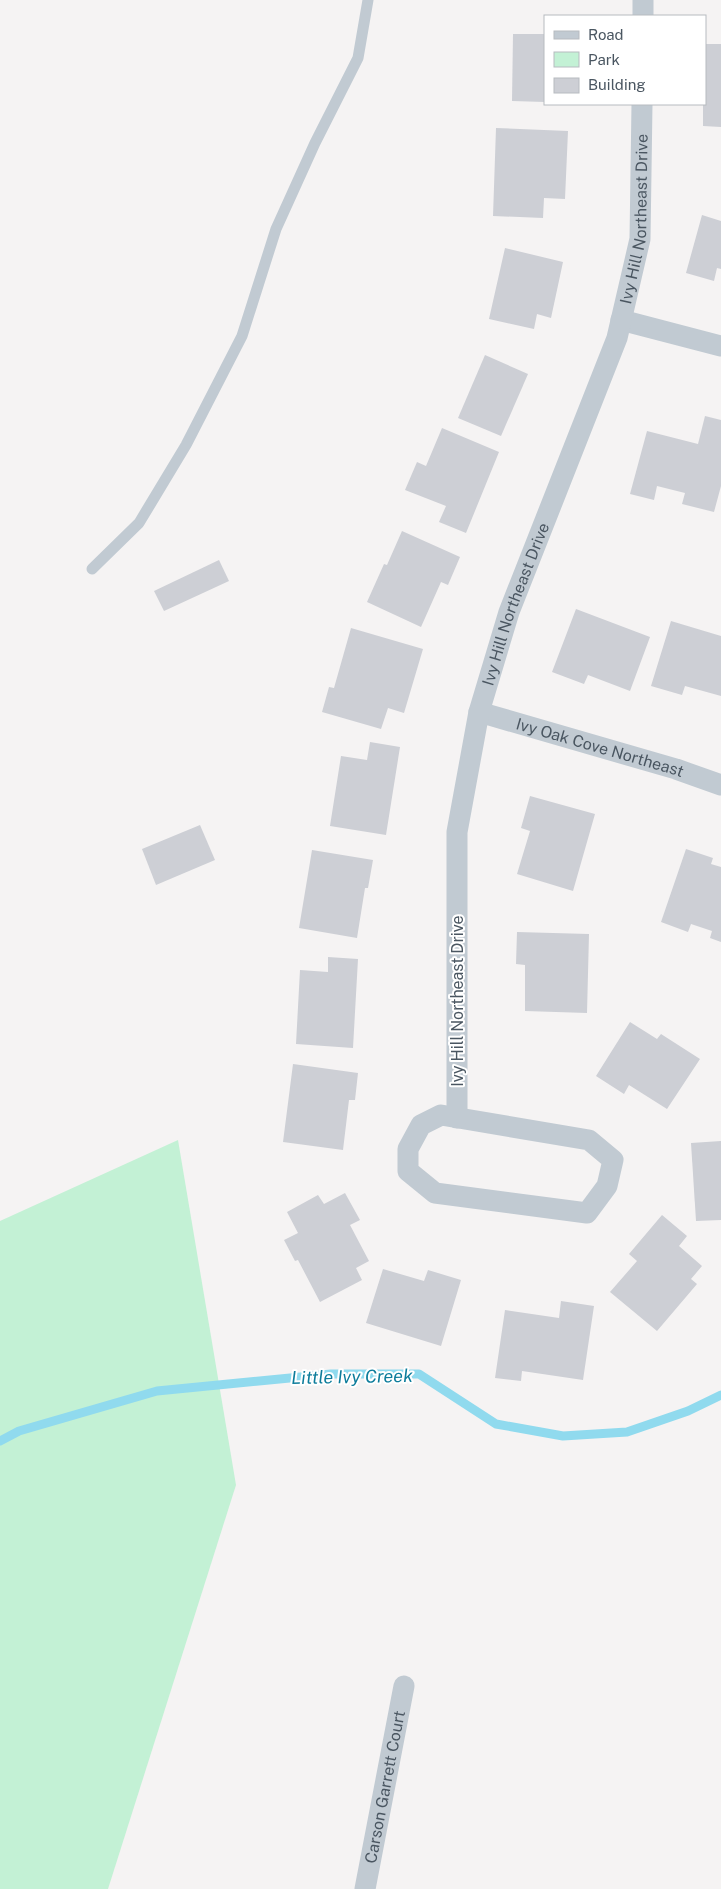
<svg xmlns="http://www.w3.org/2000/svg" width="721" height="1889" viewBox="0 0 721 1889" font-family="'Public Sans',sans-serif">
	<rect width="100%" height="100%" fill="#f5f3f3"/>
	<polygon fill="#c3f1d5" points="178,1140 236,1485 108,1889 0,1889 0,1221"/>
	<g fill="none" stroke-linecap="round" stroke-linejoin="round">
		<polyline stroke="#90daee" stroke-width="9" points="0,1441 19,1431 157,1391 331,1374 419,1374 496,1424 563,1436 627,1432 688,1411 721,1395"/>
	</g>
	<g fill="#cdcfd5">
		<polygon points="513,34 545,34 545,102 512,101"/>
		<polygon points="705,44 721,44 721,127 703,126 703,104 705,104"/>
		<polygon points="496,128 568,131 565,199 544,198 543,218 493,216"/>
		<polygon points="702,215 721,221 721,269 717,268 714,281 686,273"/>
		<polygon points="505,248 563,262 551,318 537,314 534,329 489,319"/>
		<polygon points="485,355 528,374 501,436 458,418"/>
		<polygon points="705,416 721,420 721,486 714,512 682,504 685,493 657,486 654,500 630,494 647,431 698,444"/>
		<polygon points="442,428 499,452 466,533 439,522 446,506 405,490 417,462 426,466"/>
		<polygon points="402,531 460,557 448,585 441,582 421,627 367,602 384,564 387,565"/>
		<polygon points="219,560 229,581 164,611 154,591"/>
		<polygon points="576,609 650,637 630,691 588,675 584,684 552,672"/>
		<polygon points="671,621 721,636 721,696 685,686 682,695 651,686"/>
		<polygon points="351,628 423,649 404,713 388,708 381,729 322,712 329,687 334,688"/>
		<polygon points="370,742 400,747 386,835 330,826 341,756 367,760"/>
		<polygon points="530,796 595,814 573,891 517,874 530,831 521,828"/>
		<polygon points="200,825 215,860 156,885 142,849"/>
		<polygon points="686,849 713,858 711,864 721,867 721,942 710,938 712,931 691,924 688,932 661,922"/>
		<polygon points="312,850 373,860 368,888 365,888 357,938 299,928"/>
		<polygon points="517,932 589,934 587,1013 525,1011 525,965 516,964"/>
		<polygon points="328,957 358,959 353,1048 296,1044 300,970 328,972"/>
		<polygon points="630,1022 657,1039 661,1034 700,1059 667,1109 629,1085 624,1094 596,1076"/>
		<polygon points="293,1064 358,1073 355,1100 349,1100 343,1150 283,1142"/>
		<polygon points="721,1141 721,1220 696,1221 691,1143"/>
		<polygon points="345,1193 360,1220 350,1225 369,1261 356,1268 362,1280 320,1302 298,1260 295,1261 284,1240 298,1233 287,1212 318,1195 324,1204"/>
		<polygon points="662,1215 687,1236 679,1246 702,1266 691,1279 697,1284 657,1331 610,1292 637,1261 629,1254"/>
		<polygon points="383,1269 424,1281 428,1270 461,1280 441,1346 366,1323"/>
		<polygon points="561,1301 594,1306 583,1380 522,1371 521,1381 495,1378 505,1310 559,1318"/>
	</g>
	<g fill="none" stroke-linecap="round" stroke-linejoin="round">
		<polyline stroke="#c1cad2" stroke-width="11" points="92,569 139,523 186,445 242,336 276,229 315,143 358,58 368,0"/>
		<g stroke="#c1cad2" stroke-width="21">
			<polyline points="643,16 643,0"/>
			<polyline points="621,320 721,346"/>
			<path id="s1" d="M479,712L676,769L721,785"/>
			<polygon points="441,1115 589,1140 613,1160 607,1186 587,1213 435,1193 408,1171 408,1149 421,1125"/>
			<path id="s2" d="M457,1118V832L479,712L509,612L617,338L640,239L642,104"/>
			<path id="s3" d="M365,1889L404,1686"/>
		</g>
	</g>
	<g text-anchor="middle" stroke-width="4" stroke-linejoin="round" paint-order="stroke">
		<g font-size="16" fill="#4a5661" stroke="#fff">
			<text dy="6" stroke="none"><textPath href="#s2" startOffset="928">Ivy Hill Northeast Drive</textPath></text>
			<text dy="6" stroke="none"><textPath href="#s2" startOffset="522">Ivy Hill Northeast Drive</textPath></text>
			<text dy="6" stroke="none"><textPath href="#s1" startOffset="126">Ivy Oak Cove Northeast</textPath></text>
			<text transform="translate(457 1001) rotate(-90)" y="6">Ivy Hill Northeast Drive</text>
			<text dy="6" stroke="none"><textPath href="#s3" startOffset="104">Carson Garrett Court</textPath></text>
		</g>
		<g font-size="18" font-style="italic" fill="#0c7c9b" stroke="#fff">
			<text transform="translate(352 1377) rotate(-1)" y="6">Little Ivy Creek</text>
		</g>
	</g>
	<rect x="544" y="15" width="162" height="90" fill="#ffffff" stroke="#b7bbc0"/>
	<rect x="554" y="31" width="25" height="8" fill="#c1cad2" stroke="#b7bbc0"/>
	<text x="588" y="40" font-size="15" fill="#4a5661">Road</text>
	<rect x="554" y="52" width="25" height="15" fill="#c3f1d5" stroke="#b7bbc0"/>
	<text x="588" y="65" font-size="15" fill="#4a5661">Park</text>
	<rect x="554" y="78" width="25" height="15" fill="#cdcfd5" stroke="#b7bbc0"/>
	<text x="588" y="90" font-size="15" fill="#4a5661">Building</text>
</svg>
